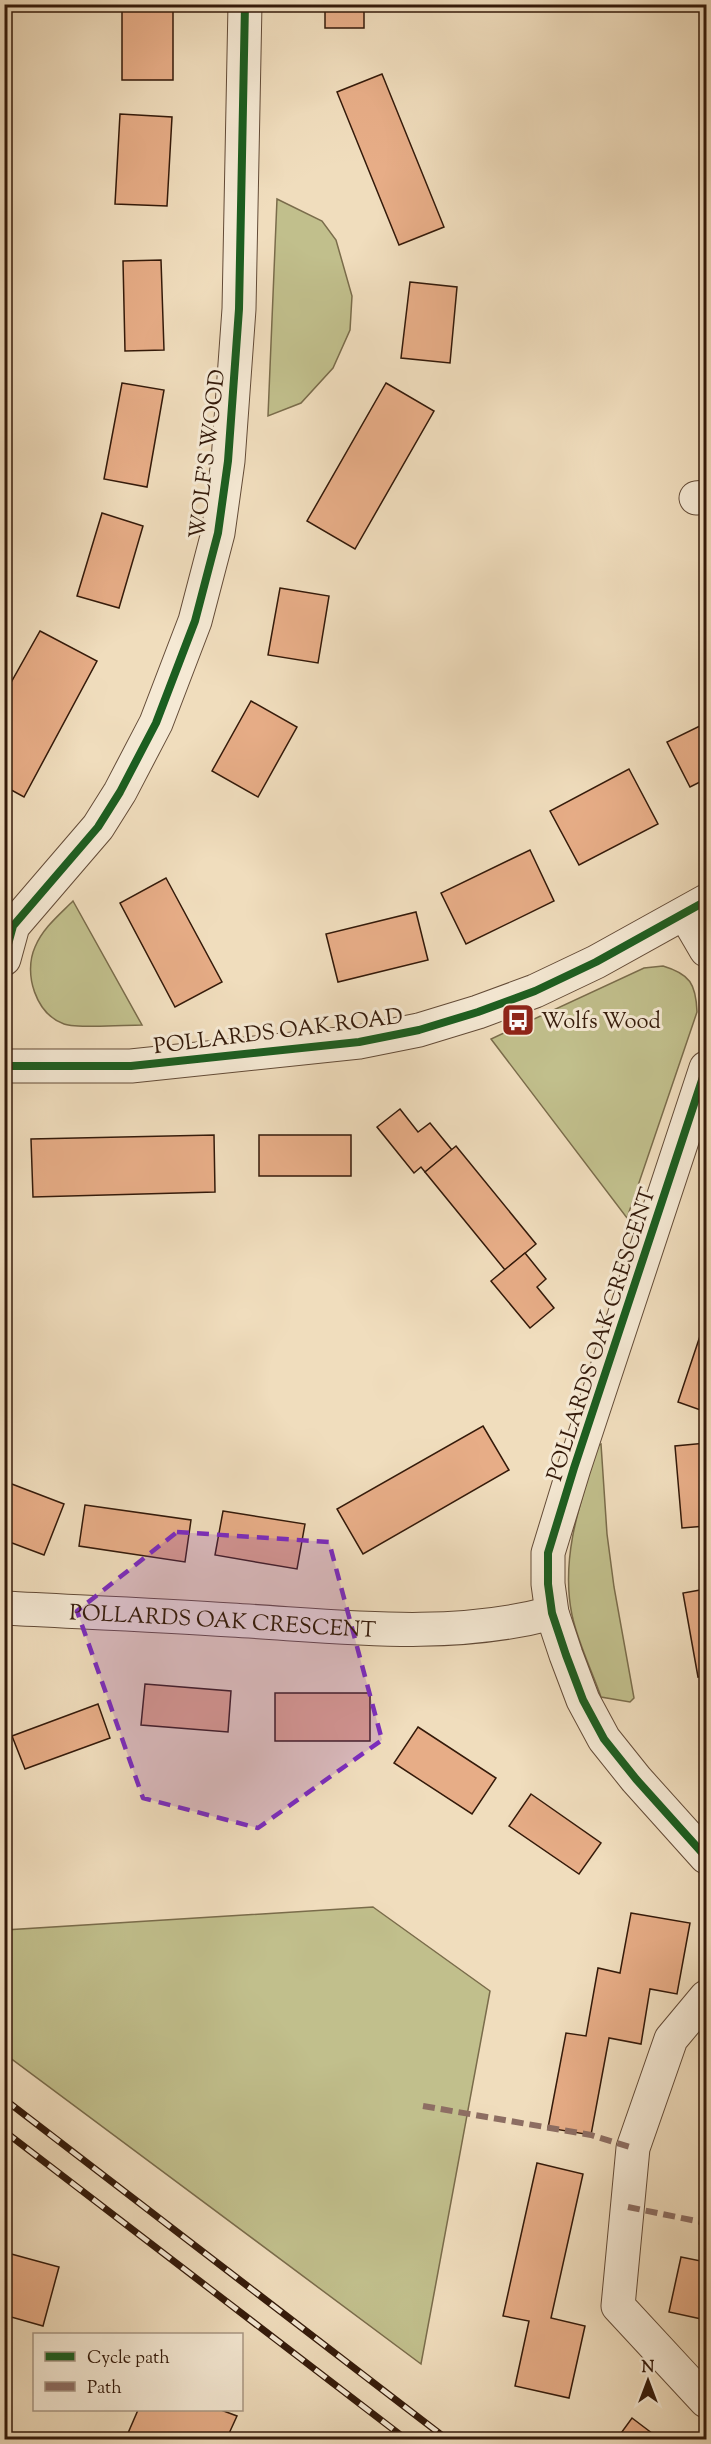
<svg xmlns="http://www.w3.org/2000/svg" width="711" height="2444" viewBox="0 0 711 2444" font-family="'Sorts Mill Goudy',serif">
	<rect width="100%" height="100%" fill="#f0ddbd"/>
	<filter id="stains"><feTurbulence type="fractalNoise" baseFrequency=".00333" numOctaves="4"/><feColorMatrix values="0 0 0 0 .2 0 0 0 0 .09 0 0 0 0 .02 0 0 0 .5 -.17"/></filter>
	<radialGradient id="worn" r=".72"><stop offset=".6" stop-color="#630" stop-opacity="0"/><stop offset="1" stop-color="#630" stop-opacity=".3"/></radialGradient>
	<g fill="#c1bf8c" stroke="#7a6c4b" stroke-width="1.5">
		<polygon points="277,199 322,221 336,240 352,296 350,330 333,368 301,403 268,416"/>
		<path d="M73,901L142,1025C125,1025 78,1029 64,1024C36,1014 23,974 35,947C43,928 59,915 73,901Z"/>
		<path d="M663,966C690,974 696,984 697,1012L627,1218L491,1039L644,968Z"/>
		<path d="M601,1444L607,1534L614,1587L634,1698L630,1702L601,1697C592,1671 578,1643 572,1615C560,1557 581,1500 598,1445Z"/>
		<polygon points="373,1907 490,1991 421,2364 5,2054 5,1930"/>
	</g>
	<g fill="#e7ad87" stroke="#341a0a" stroke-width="1.5">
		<rect x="325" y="4" width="39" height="24"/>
		<rect x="122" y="9" width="51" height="71"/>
		<polygon points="382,74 444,227 399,245 337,92"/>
		<polygon points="120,114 172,117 167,206 115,204"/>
		<polygon points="161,260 164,350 125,351 123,261"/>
		<polygon points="410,282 457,287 450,363 401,358"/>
		<polygon points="122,383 164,390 147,487 104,479"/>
		<polygon points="386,383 434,411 355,549 307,521"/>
		<polygon points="102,513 143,526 119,608 77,596"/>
		<polygon points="280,588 329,596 318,663 268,655"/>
		<polygon points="40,631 97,661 24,797 4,786 4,695"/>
		<polygon points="251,701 297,727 258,797 212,771"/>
		<polygon points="706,723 706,779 690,787 667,742"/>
		<polygon points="629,769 658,824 579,865 550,811"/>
		<polygon points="530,850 554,901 466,944 441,893"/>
		<polygon points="166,878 222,982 175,1007 120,903"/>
		<polygon points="416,912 428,960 338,982 326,934"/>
		<polygon points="400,1109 418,1132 430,1123 452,1150 425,1172 421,1167 414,1173 377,1127"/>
		<polygon points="214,1135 215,1192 33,1197 31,1139"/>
		<rect x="259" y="1135" width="92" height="41"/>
		<polygon points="456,1146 536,1244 505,1270 425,1172"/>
		<polygon points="525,1253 546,1279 537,1287 554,1308 530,1328 491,1281"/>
		<polygon points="706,1318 706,1412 678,1402"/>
		<polygon points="483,1426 509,1470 363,1554 337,1509"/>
		<polygon points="706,1443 706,1526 682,1528 675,1446"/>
		<polygon points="4,1481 64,1504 44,1555 4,1540"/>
		<polygon points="85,1505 191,1520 185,1562 79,1546"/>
		<polygon points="223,1511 305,1524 297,1569 215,1555"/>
		<polygon points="706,1589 706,1675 698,1677 683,1593"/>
		<polygon points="145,1684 231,1691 228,1732 141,1725"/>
		<rect x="275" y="1693" width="95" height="48"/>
		<polygon points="98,1704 110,1738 25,1769 12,1736"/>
		<polygon points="418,1727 496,1778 472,1814 394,1763"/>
		<polygon points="531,1794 601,1843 579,1874 509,1826"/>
		<polygon points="631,1913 690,1923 677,1994 650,1989 641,2044 609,2038 591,2135 548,2128 566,2033 586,2036 598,1968 620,1973"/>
		<polygon points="537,2163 583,2174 551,2318 585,2326 569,2398 515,2386 529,2321 503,2316"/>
		<polygon points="4,2252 59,2267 43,2326 4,2315"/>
		<polygon points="681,2257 706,2262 706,2320 669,2312"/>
		<polygon points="138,2410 221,2410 237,2416 226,2440 125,2440"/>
		<polygon points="632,2418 661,2440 616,2440"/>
	</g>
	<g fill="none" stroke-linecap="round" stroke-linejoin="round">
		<g stroke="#634b37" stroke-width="35">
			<g id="minor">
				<polyline points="696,498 706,497"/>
				<polyline points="685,914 706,950"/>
				<polyline points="4,959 13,926 98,827 120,792 156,723 195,621 218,533 228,461 239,309 245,4"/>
				<polyline points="4,1066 131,1066 359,1042 419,1030 478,1012 535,991 596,962 706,901"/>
				<polyline points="706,1068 574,1468 548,1553 548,1584 552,1613 566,1655 583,1700 604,1739 636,1779 706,1857"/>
				<path id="s1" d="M4,1608C80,1612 156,1615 231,1620C339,1626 446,1641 552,1613"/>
				<polyline points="706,1997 671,2039 633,2148 618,2306 706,2401"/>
			</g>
		</g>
		<use href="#minor" stroke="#f5e9d4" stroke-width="33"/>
		<g stroke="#341a0a" stroke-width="7">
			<g id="rail">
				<polyline points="4,2099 448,2440"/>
				<polyline points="4,2131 407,2440"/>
			</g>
		</g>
		<use href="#rail" stroke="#f5e9d4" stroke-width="4.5" stroke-dasharray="14" stroke-linecap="butt"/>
		<g stroke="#8d6e63" stroke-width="6" stroke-dasharray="12 6" stroke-linecap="butt">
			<polyline points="423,2106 591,2135 633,2148"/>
			<polyline points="628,2207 706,2223"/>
		</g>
		<g stroke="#f5e9d4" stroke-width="11">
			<g id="cycleway">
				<polyline points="4,959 13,926 98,827 120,792 156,723 195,621 218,533 228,461 239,309 245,4"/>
				<polyline points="4,1066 131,1066 359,1042 419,1030 478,1012 535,991 596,962 706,901"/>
				<polyline points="706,1068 574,1468 548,1553 548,1584 552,1613 566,1655 583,1700 604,1739 636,1779 706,1857"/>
			</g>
		</g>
		<use href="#cycleway" stroke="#1b5e20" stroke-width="8"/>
	</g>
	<path fill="#7b2cbf" fill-opacity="0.2" stroke="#7b2cbf" stroke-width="4.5" stroke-dasharray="12 8" stroke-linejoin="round" d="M177,1532L329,1542L382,1740L258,1828L143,1798L77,1611Z"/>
	<defs>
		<g id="bus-square" transform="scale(1.725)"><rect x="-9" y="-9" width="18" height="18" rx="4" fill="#8f2418" stroke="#f5e9d4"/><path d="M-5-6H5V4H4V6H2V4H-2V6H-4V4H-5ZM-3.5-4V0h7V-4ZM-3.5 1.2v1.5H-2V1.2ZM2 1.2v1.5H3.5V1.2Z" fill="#fff"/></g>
	</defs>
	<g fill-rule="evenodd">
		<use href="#bus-square" x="518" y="1020"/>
	</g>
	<g text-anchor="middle" stroke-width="6" stroke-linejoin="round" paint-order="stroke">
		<g font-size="22" fill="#341a0a" stroke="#f5e9d4">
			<text transform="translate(206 454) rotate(-83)" y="8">WOLF'S WOOD</text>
			<text transform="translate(278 1030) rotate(-7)" y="8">POLLARDS OAK ROAD</text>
			<text transform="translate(600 1334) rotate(-72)" y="8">POLLARDS OAK CRESCENT</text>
			<text dy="8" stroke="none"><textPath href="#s1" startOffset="219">POLLARDS OAK CRESCENT</textPath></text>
		</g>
		<g font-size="22" fill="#341a0a" stroke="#f5e9d4" text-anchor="start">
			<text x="541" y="1028">Wolfs Wood</text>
		</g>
	</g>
	<rect width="711" height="2444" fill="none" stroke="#f0ddbd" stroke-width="24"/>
	<rect x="6" y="6" width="699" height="2432" fill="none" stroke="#341a0a" stroke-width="3"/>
	<rect x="12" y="12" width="687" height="2420" fill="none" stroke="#341a0a" stroke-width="1.5"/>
	<rect x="33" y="2333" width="210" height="78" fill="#f5e9d4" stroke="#a89683" stroke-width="1.5"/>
	<rect x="45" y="2352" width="30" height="9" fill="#1b5e20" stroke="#a89683" stroke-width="1.5"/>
	<text x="87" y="2363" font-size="18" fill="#341a0a">Cycle path</text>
	<rect x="45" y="2382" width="30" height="9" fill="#8d6e63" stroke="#a89683" stroke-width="1.5"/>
	<text x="87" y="2393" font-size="18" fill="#341a0a">Path</text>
	<g transform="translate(648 2381)" stroke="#f5e9d4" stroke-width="4.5" paint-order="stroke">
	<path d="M0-4.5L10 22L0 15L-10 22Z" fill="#341a0a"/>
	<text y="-9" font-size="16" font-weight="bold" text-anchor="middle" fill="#341a0a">N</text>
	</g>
	<rect width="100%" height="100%" filter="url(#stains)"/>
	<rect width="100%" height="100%" fill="url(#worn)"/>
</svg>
